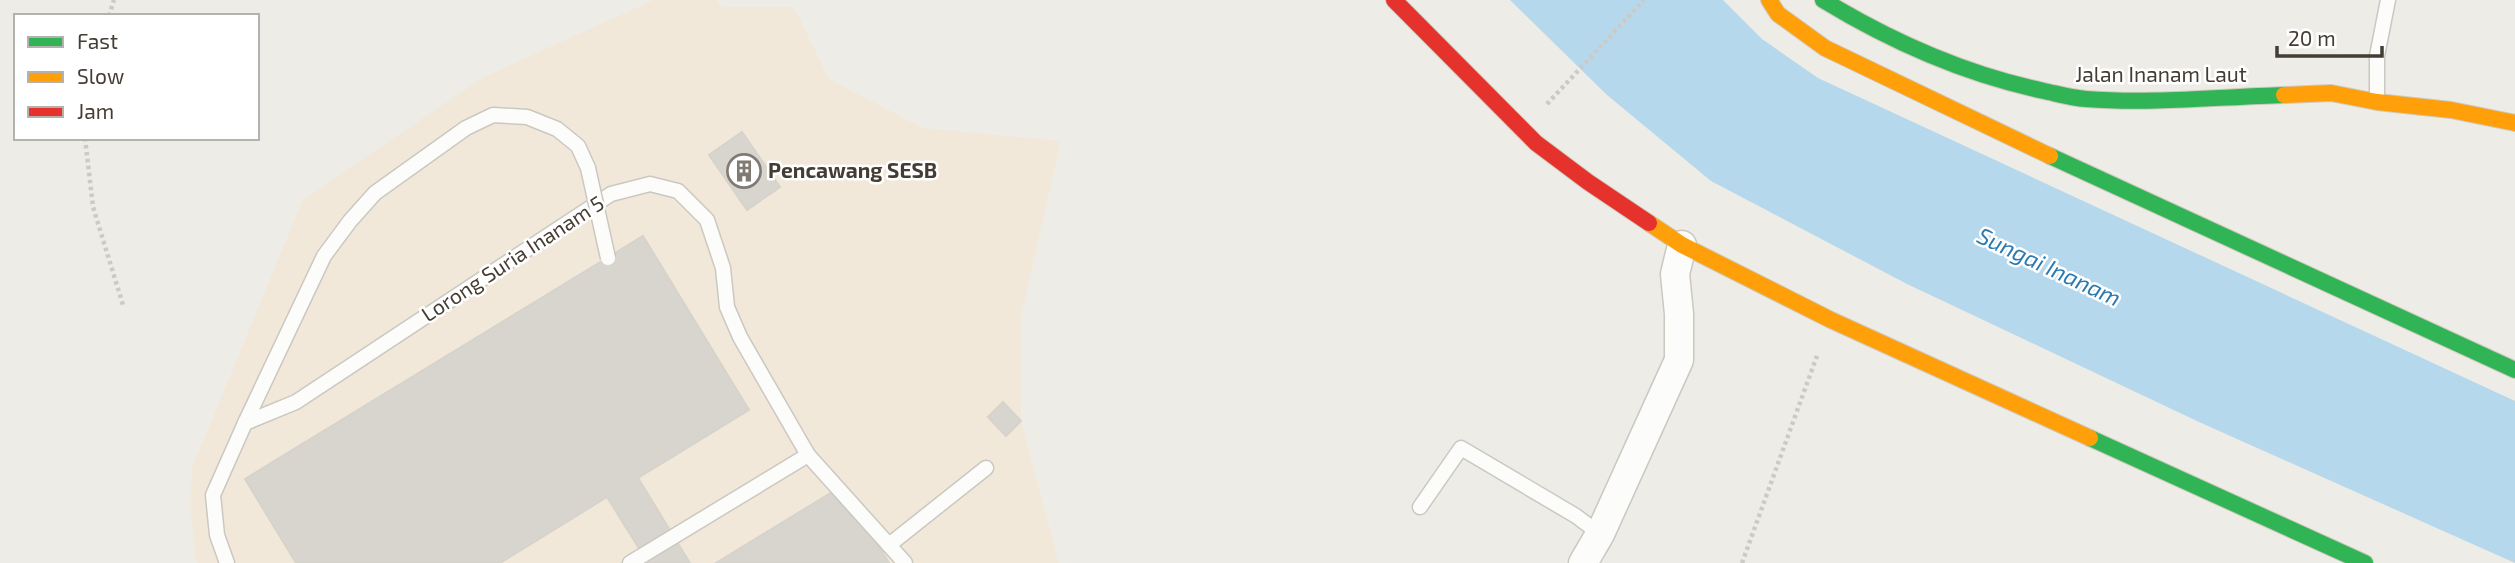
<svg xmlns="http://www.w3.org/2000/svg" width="2515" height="563" viewBox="0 0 2515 563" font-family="'Exo 2',sans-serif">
	<rect width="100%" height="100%" fill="#eeece6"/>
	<polygon fill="#f2e8d9" points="653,0 716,0 722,7 794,7 829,79 923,128 1061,141 1021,316 1021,421 1059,563 198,563 195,557 190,503 192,468 303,199 484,77"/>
	<polygon fill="#b6d8ed" points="1510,0 1723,0 1762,39 1818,78 2515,401 2515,563 2199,422 1907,284 1711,181 1607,95"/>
	<g fill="#d8d5cf" stroke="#d6d3cc" stroke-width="2">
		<polygon points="742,132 780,187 747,210 709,155"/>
		<polygon points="643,236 749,410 638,478 690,563 648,563 607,497 500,563 296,563 245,479"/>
		<polygon points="1003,402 1021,421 1006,436 988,417"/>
		<polygon points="842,486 889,563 716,563"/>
	</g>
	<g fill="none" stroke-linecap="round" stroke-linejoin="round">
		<g stroke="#cbc8c2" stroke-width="17">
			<g id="lane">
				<polyline points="2377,101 2377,56 2388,0"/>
				<polyline points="245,423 324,256 350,221 375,193 466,128 493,115 527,117 557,129 578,146 588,168"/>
				<polyline points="1420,507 1461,448 1576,516 1600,534"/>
				<polyline points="889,545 986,468"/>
				<polyline points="227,563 217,535 213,495 245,423 296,402 611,194 650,184 678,191 707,220 723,268 727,307 740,337 808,455 905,563"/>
				<polyline points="630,563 808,455"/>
			</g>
		</g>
		<g stroke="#cbc8c2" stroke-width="31">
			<polyline id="street" points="1583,563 1600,534 1679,360 1679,314 1675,274 1682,245"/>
		</g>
		<g stroke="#cfcabe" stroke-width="18">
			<g id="fast">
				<path d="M1823,0C1892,42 1964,74 2044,91C2058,94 2072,98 2086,99C2151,104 2218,97 2284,95"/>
				<polyline points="2050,156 2515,370"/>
				<polyline points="2090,438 2365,563"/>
			</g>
		</g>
		<g stroke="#cfcabe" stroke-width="18">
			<g id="slow">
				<polyline points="1769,0 1778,14 1825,48 2050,156"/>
				<polyline points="2284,95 2331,93 2377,102 2451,110 2515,123"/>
				<polyline points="1649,223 1682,245 1831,320 2090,438"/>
			</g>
		</g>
		<g stroke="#cfcabe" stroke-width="18">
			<polyline id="jam" points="1394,0 1536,143 1588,182 1649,223"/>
		</g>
		<g stroke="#cdcac5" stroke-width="4.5" stroke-dasharray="3.5 3.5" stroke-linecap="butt">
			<polyline points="109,16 114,0"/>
			<polyline points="1547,104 1644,0"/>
			<polyline points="85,138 93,207 123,305"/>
			<polyline points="1742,563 1818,353"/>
		</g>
		<use href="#lane" stroke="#fcfcfb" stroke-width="14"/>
		<use href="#street" stroke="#fcfcfb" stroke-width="28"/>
		<use href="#fast" stroke="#30b455" stroke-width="16"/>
		<use href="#slow" stroke="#ff9f0a" stroke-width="16"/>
		<use href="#jam" stroke="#e5322d" stroke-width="16"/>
		<g stroke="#cbc8c2" stroke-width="17" stroke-linecap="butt">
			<polyline id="lane-bridge" points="588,168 608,258"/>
		</g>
		<use href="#lane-bridge" stroke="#fcfcfb" stroke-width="14"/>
	</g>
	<defs>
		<g id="building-ring" transform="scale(1.75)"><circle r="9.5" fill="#fff" stroke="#807a72" stroke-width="1.5"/><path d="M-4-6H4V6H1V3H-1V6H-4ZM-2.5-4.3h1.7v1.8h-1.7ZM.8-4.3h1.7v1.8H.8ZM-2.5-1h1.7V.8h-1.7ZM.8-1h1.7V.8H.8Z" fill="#807a72"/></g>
	</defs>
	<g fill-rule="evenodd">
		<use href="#building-ring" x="744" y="171"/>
	</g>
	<g text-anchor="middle" stroke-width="5" stroke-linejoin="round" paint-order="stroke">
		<g font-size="21" fill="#443d34" stroke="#fff">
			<text x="2161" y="82">Jalan Inanam Laut</text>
			<text transform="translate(513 259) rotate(-33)" y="7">Lorong Suria Inanam 5</text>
		</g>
		<g font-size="21" font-weight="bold" fill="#443d34" stroke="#fff" text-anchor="start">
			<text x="768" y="178">Pencawang SESB</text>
		</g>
		<g font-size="23" font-style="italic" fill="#2d7ab0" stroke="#fff">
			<text transform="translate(2049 267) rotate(25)" y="8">Sungai Inanam</text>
		</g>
	</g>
	<rect x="14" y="14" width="245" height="126" fill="#ffffff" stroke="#b4b1ae" stroke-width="2"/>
	<rect x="28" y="37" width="35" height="10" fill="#30b455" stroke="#b4b1ae" stroke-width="2"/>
	<text x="77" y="49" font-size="21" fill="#443d34">Fast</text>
	<rect x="28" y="72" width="35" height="10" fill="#ff9f0a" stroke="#b4b1ae" stroke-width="2"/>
	<text x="77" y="84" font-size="21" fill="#443d34">Slow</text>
	<rect x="28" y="107" width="35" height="10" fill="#e5322d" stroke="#b4b1ae" stroke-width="2"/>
	<text x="77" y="119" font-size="21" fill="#443d34">Jam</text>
	<path d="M2277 46v10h105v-10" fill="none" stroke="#443d34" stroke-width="3.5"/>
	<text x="2288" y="46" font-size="21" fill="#443d34" stroke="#ffffff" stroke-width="5" paint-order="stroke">20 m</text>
</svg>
